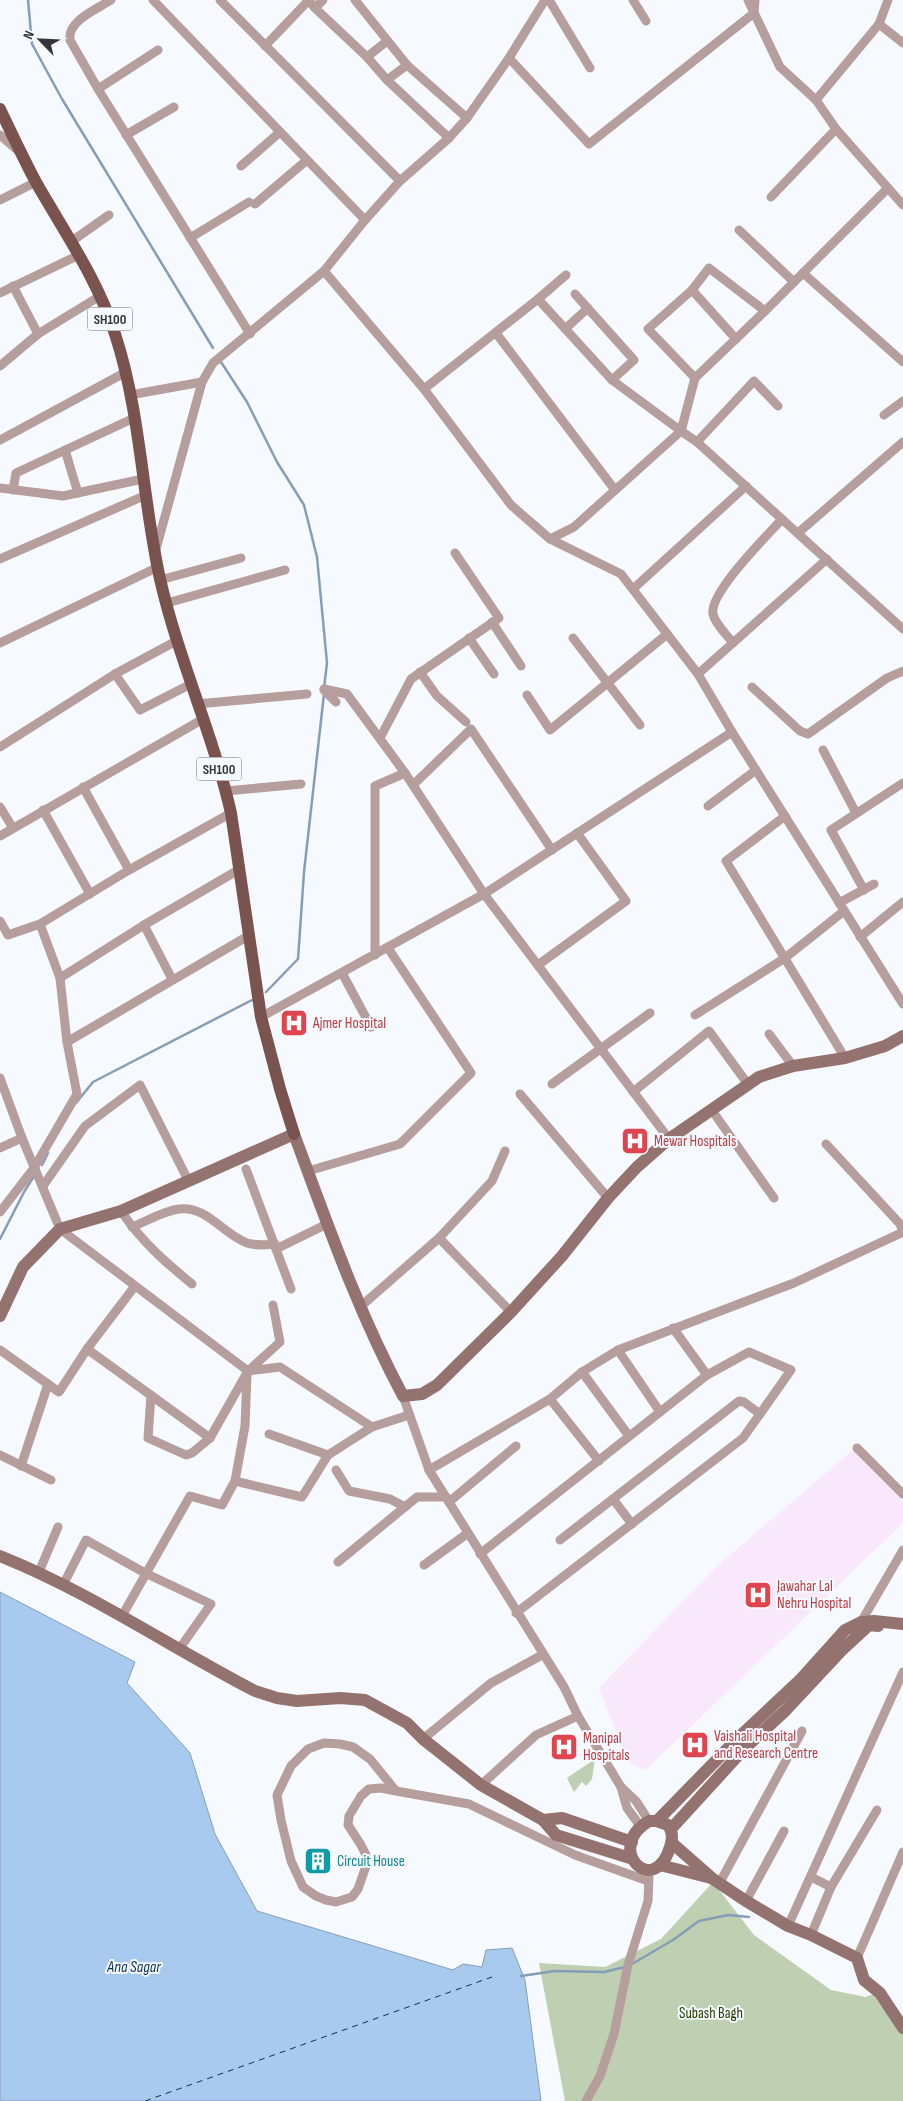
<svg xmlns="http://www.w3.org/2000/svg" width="903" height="2101" viewBox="0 0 903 2101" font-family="'Sofia Sans Condensed',sans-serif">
	<rect width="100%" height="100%" fill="#f6f9fe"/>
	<polygon fill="#f9e8fb" points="854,1449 903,1501 903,1523 646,1770 628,1762 599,1688 717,1566"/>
	<g fill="#bed0b1">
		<polygon points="595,1759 592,1779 586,1786 582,1782 574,1792 567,1778"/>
		<polygon points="713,1882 754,1935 831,1990 866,1997 883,1990 903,2018 903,2101 565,2101 539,1963 605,1967 661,1939"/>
	</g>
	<polygon fill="#a8caee" stroke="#859eb8" points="0,1592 135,1662 127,1683 190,1753 215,1834 257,1911 453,1970 463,1964 482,1967 486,1950 512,1948 525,1980 541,2101 0,2101"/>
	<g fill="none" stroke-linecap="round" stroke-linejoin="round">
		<g stroke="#859eb8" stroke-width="2.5">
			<polyline points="28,0 32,44 62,99 213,348"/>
			<polyline points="221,362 247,402 277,462 304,505 317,557 327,663 324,688"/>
			<polyline points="266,992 298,959 304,872 324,694"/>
			<polyline points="76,1103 93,1082 252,1000"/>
			<polyline points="42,1165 48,1153"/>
			<polyline points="0,1239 24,1192 34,1176"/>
			<polyline points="632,1964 673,1940 699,1921 728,1915 749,1917"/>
			<polyline points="521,1976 555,1971 604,1972 625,1967"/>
		</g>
		<polyline stroke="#0c3154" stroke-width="1" stroke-dasharray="6 5" stroke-linecap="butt" points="145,2101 492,1977"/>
		<g stroke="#b59e9b" stroke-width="9">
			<polyline points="153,0 365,220"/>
			<polyline points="220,0 400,181"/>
			<polyline points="355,0 407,65 387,80 367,57"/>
			<polyline points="549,0 590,68"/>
			<polyline points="633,0 646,21"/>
			<polyline points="748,0 780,67 816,100 836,129 903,205"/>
			<polyline points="312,4 315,8 323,0"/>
			<polyline points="315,8 367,57 387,41"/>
			<polyline points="879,24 903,43"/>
			<polyline points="265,46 309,0"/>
			<polyline points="158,50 98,89 250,334"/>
			<polyline points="509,58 589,144 754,13 755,0"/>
			<polyline points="407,65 467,118"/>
			<polyline points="387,80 449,138"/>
			<path d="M98,89L70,40C67,21 97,9 111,0"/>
			<polyline points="816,100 879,24 888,0"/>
			<polyline points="0,135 17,150"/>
			<polyline points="126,135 174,107"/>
			<polyline points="241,166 280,132"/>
			<polyline points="771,197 836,129"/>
			<polyline points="0,200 36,182"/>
			<polyline points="255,204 307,160"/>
			<polyline points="739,230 794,282"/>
			<polyline points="190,238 249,202"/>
			<polyline points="72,241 109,215"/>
			<polyline points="324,271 424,389 511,505 550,539 574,527 681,431 697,442 903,629"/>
			<polyline points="803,273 903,362"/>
			<polyline points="13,286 38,334"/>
			<polyline points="692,290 736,339"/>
			<polyline points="0,293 79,255"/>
			<polyline points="575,294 634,360 612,380"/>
			<polyline points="538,299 612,380 681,431 695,378 648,329 692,290 709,268 765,311"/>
			<polyline points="565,329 588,308"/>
			<polyline points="496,333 615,490"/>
			<polyline points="0,366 38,334 100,296"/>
			<polyline points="695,378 765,311 888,188"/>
			<polyline points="424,389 538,299 566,275"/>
			<polyline points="130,395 202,382"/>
			<polyline points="884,415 903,401"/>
			<polyline points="0,440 126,372"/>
			<polyline points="697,442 754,381 778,406"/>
			<polyline points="65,450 78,493"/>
			<polyline points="0,488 63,496 143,479"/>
			<polyline points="13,490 16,473 134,418"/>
			<polyline points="798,533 903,442"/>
			<polyline points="550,539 621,574 698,674 732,732 903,1004"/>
			<polyline points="156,549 202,382 213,363 324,271 365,220 400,181 449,138 467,118 509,58 545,0"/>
			<polyline points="0,559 146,495"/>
			<polyline points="160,580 241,558"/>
			<polyline points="633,589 746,486"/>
			<polyline points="167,603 285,570"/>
			<polyline points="492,622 521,666"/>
			<polyline points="469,638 494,674"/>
			<polyline points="573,638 640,725"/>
			<polyline points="0,643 158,567"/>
			<path d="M733,643C727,635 715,624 713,614C709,593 767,536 782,519"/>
			<polyline points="420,672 437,696 466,722"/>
			<polyline points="115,674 140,710 191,684"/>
			<polyline points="698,674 827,559"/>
			<polyline points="752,687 800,731 808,734 887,678 903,671"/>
			<polyline points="324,689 347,694 405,773 484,894 669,1139"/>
			<polyline points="324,690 336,702"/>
			<polyline points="527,695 550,730 666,635"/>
			<polyline points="197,704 307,694"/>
			<polyline points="380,738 411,679 499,618 455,553"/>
			<polyline points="0,747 115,674 178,640"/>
			<polyline points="823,750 856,813"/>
			<polyline points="413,785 471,729 552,850"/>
			<polyline points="83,787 129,870"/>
			<polyline points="226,791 301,784"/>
			<polyline points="708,806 756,770"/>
			<polyline points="0,807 13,828"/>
			<polyline points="43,810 90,894"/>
			<polyline points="785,816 726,861 845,1058"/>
			<polyline points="0,836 203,719"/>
			<polyline points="864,890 831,830 903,783"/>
			<polyline points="839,903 874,884"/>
			<polyline points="0,921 8,935 40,924 129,870 231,813"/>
			<polyline points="144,925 172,979"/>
			<polyline points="860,937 903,902"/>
			<polyline points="375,955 375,786 405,773"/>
			<polyline points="538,965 626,901 577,833"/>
			<polyline points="342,973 371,1027"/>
			<polyline points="60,978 144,925 240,869"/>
			<polyline points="695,1015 785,958 844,911"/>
			<polyline points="261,1017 484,894 732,732"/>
			<polyline points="769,1034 793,1066"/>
			<polyline points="67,1042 248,936"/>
			<polyline points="0,1078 22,1138 60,1229 248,1371 280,1367 372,1427"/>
			<polyline points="552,1084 650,1013"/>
			<polyline points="633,1092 709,1031 747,1083"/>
			<polyline points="520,1094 608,1198"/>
			<polyline points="711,1109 774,1198"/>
			<polyline points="826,1144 900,1224 903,1231"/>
			<polyline points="0,1148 22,1138"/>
			<polyline points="505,1151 492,1181 439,1238 511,1312"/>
			<polyline points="246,1169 291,1289"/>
			<polyline points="308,1171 400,1144 471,1073 388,948"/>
			<polyline points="43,1186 85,1126 140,1085 189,1182"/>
			<path d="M121,1211C142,1242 164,1261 192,1284"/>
			<polyline points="0,1212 34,1168 77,1094 67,1042 60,978 40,924"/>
			<path d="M132,1227C147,1221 163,1211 179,1209C206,1205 224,1235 247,1243C257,1246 265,1245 275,1244"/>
			<polyline points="276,1249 327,1224"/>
			<polyline points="360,1307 439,1238"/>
			<polyline points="673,1328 707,1375"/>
			<polyline points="87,1349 135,1286"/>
			<polyline points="0,1350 59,1392 87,1349 210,1438 248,1371 280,1342 273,1305"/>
			<polyline points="618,1350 660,1412"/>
			<polyline points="582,1372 629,1436"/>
			<polyline points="247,1374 245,1426 235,1481 302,1497 328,1455 372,1427 409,1415"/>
			<polyline points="151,1395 148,1438 186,1455 192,1453 210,1438"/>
			<polyline points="403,1396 429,1470 564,1687 578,1716 621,1787 636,1801 649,1821"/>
			<polyline points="550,1399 599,1461"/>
			<polyline points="269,1434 328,1455"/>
			<polyline points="857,1448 903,1494"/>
			<polyline points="0,1455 51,1480"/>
			<polyline points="21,1466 48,1384"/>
			<polyline points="336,1470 349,1491 390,1499 405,1507"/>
			<polyline points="429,1470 550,1399 582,1372 618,1350 794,1283 903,1232"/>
			<polyline points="613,1499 632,1524"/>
			<polyline points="449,1502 516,1446"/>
			<polyline points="560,1540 739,1401 744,1402 760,1414"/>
			<polyline points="480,1554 707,1375 749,1352 791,1370 743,1438 516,1613"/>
			<polyline points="338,1562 417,1497 446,1497"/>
			<polyline points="424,1565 468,1533"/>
			<polyline points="39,1572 58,1527"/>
			<polyline points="63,1585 86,1540 145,1573 211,1604 180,1648"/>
			<polyline points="122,1616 190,1496 222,1505 235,1481"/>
			<polyline points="861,1622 903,1550"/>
			<polyline points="423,1739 491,1683 542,1655"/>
			<polyline points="481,1785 536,1735 578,1716"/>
			<polyline points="621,1787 627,1808 641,1827"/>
			<polyline points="396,1791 370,1759 353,1747 340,1744 324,1743 308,1749 291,1766 277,1795 281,1820 291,1861 303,1887 316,1896 326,1900 336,1902 352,1897 358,1889 366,1866 366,1855 361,1845 348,1825 349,1816 361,1796 369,1789 381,1788 396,1791 469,1804 575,1855 648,1881"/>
			<polyline points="811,1877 831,1887"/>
			<polyline points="719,1884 802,1731"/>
			<polyline points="746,1901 784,1831"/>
			<polyline points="788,1926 903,1672"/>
			<polyline points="811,1935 831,1887 877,1810"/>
			<polyline points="857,1958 903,1852"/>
			<polyline points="586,2101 600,2076 614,2034 628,1965 648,1901 649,1876"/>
		</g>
		<g stroke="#93726f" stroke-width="12">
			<path d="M0,1316L23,1267L60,1229L121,1211L294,1134C327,1223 358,1312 403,1396L422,1394L437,1385L511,1312L562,1256L608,1198L637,1167L669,1139L759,1077L793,1066L845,1058L885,1046L903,1036"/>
			<path d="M0,1556C90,1592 170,1647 255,1691L277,1698L297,1701L340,1698L365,1700L407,1723L423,1739L481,1785L543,1820L556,1835L630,1858"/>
			<polyline points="543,1820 562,1818 632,1842"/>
			<path d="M649,1821H657L668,1825C673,1832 673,1839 670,1847C654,1900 603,1848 649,1821Z"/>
			<polyline points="657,1821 737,1739 800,1680 845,1630 861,1622 874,1621 903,1624"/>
			<polyline points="671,1829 744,1749 786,1710 843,1649 869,1625 878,1626"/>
			<polyline points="672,1843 713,1879 746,1901 788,1926 811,1935 857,1958 864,1980 880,1993 903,2028"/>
			<polyline points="660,1865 711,1878"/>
		</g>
		<path stroke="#7a534f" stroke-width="12" d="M0,109C12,134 24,160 37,184C65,233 98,280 115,334C141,413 142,498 160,579C178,658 213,734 231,813L261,1017L280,1089L294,1134"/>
	</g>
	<defs>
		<g id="hospital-square" transform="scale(1.4375)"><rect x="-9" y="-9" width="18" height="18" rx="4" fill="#e0444e" stroke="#f6f9fe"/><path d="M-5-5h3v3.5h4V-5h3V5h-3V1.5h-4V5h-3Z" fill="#fff"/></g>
		<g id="building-square" transform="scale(1.4375)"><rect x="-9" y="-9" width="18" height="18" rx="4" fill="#0f9aa8" stroke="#f6f9fe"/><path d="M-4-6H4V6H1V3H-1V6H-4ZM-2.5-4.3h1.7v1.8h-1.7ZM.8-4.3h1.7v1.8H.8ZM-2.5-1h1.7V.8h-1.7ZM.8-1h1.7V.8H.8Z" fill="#fff"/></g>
	</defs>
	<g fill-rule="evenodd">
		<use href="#hospital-square" x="294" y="1023"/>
		<use href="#hospital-square" x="635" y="1141"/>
		<use href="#hospital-square" x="758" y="1595"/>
		<use href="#hospital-square" x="695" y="1745"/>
		<use href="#hospital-square" x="564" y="1747"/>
		<use href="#building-square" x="318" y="1861"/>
	</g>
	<g text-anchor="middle" stroke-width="4" stroke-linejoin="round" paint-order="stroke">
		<g fill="#f6f9fe" stroke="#6e7075" stroke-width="1">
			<rect x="87.5" y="307.5" width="45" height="23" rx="4"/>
			<rect x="196.5" y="757.5" width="45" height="23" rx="4"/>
		</g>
		<g font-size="14" font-weight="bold" fill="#34363a">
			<text x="110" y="324">SH100</text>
			<text x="219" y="774">SH100</text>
		</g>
		<g font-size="15" fill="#be3a42" stroke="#f6f9fe" text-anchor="start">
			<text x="313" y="1028">Ajmer Hospital</text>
			<text x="654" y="1146">Mewar Hospitals</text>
			<text x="777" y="1591">Jawahar Lal<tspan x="777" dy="17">Nehru Hospital</tspan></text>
			<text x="714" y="1741">Vaishali Hospital<tspan x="714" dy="17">and Research Centre</tspan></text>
			<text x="583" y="1743">Manipal<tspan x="583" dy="17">Hospitals</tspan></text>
		</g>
		<g font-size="15" fill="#0d838f" stroke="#f6f9fe" text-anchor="start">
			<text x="337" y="1866">Circuit House</text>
		</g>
		<g font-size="15" fill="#233f00" stroke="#f6f9fe">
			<text x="711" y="2018">Subash Bagh</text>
		</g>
		<g font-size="16" font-style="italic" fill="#0c3154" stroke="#f6f9fe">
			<text x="134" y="1972">Ana Sagar</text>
		</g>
	</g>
	<g transform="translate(40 40) rotate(294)" stroke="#f6f9fe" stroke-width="4" paint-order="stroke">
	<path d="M0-4L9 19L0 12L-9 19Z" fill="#34363a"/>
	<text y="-8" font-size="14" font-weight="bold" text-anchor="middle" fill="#34363a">N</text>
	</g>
</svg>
